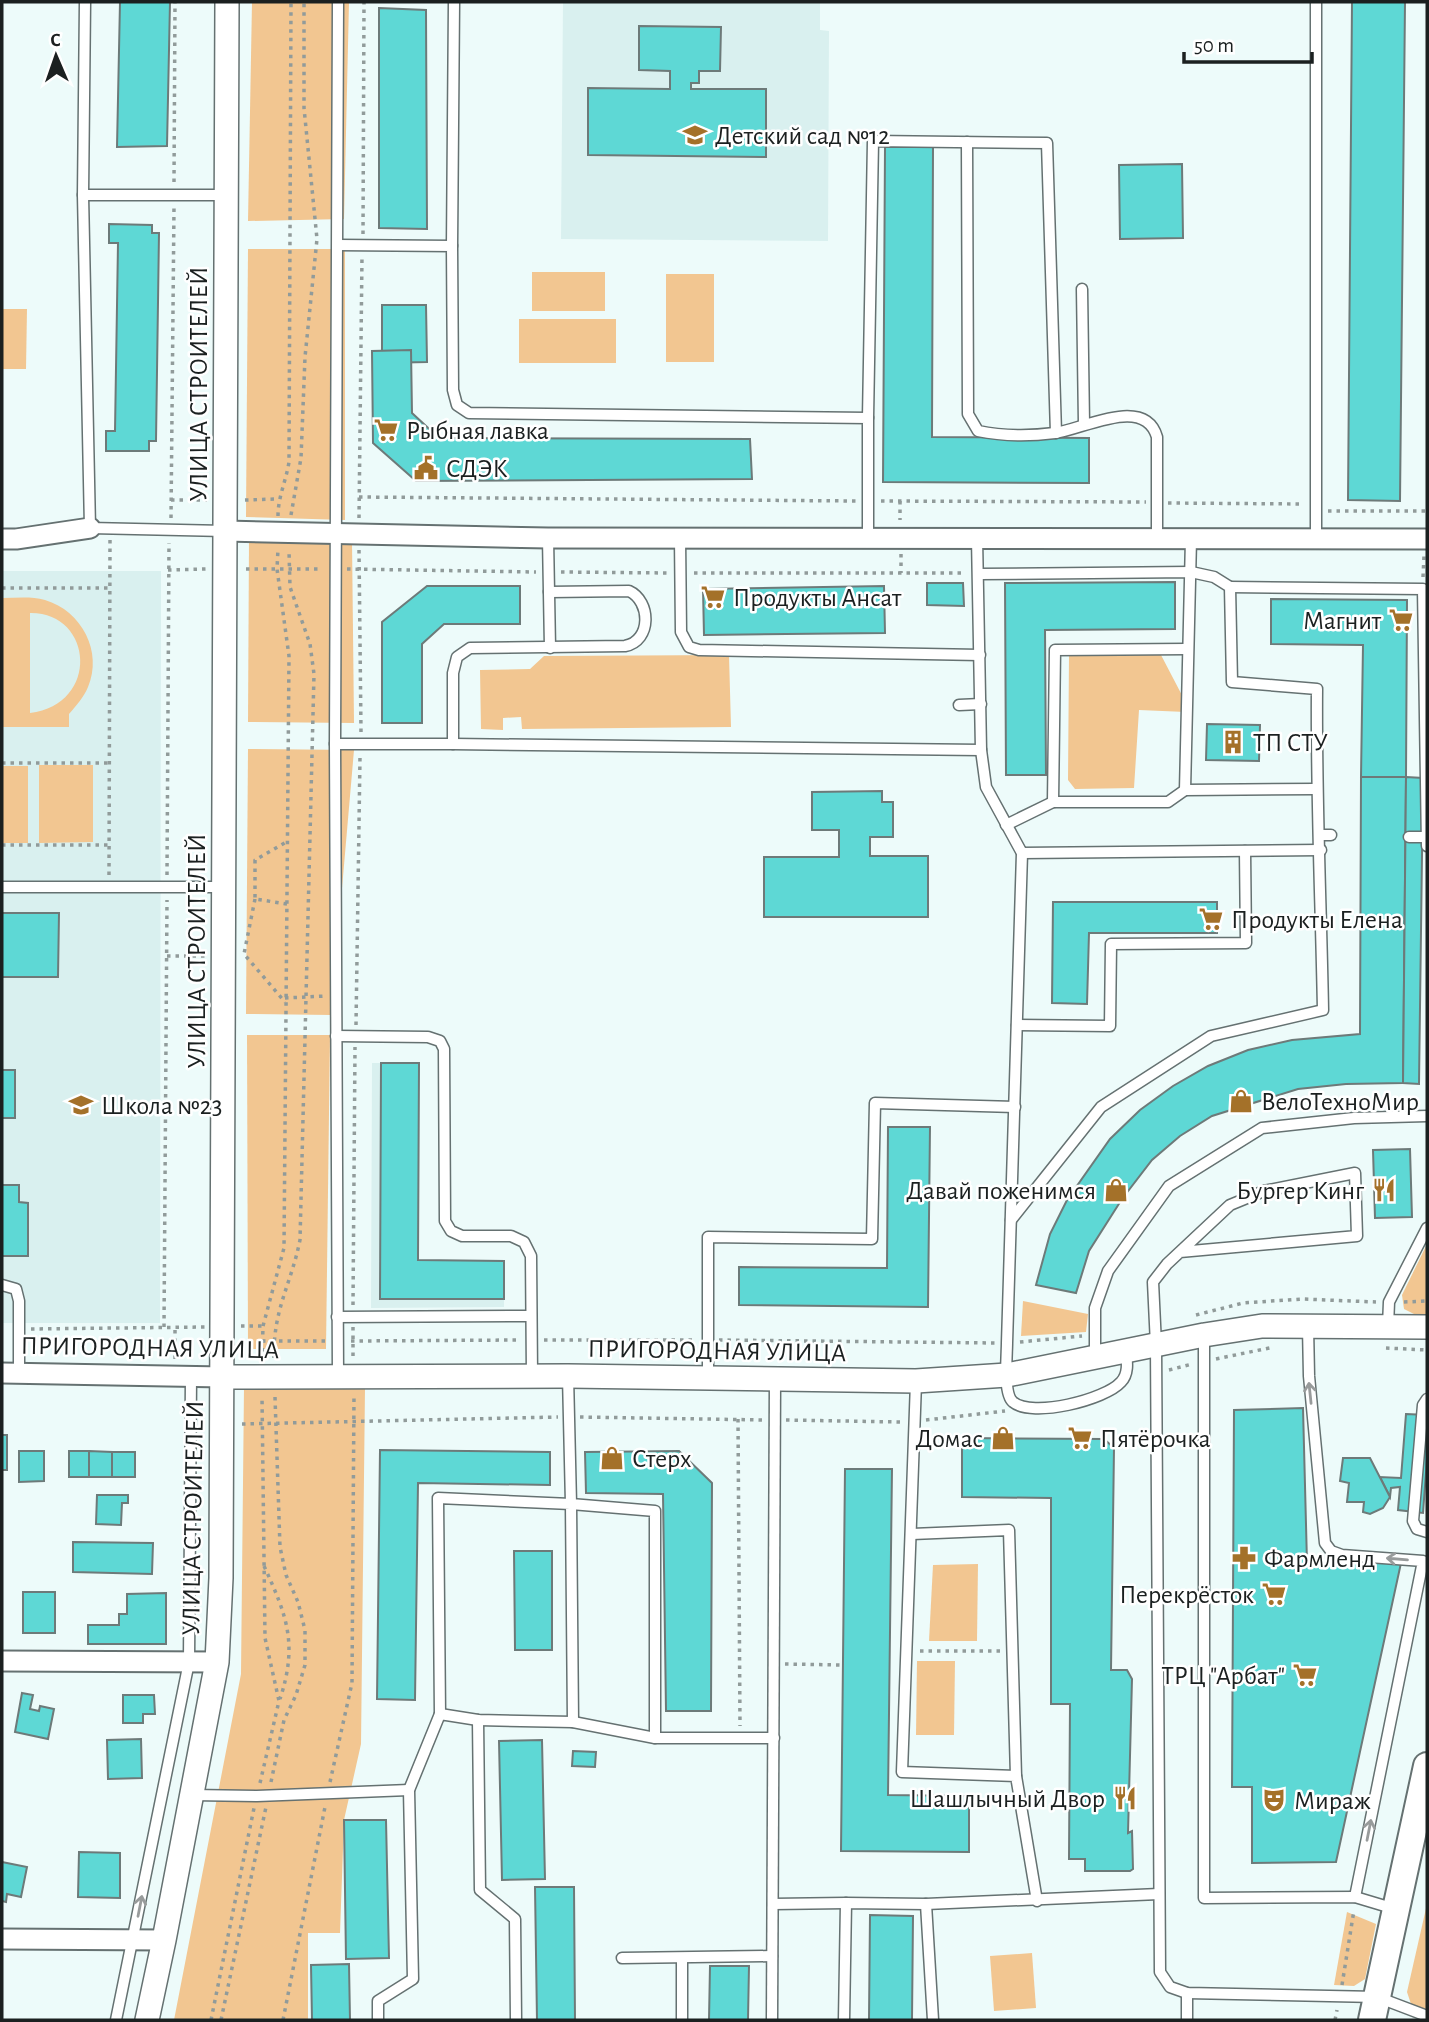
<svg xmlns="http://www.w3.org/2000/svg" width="1429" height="2022" viewBox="0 0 1429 2022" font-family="'Alegreya Sans',sans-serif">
	<rect width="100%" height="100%" fill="#edfbfa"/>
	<g fill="#d9f0ef">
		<polygon points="563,2 820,2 820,30 829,31 828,241 561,239"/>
		<polygon points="2,571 161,571 160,1323 2,1323"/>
		<polygon points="372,1063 381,1063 380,1298 504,1299 504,1307 371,1308"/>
	</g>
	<g fill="#f2c691" fill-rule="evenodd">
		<polygon points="252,2 349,2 344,219 248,221"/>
		<polygon points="248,249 345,249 345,520 246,517"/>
		<rect x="532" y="272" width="73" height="39"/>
		<rect x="666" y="274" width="48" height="88"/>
		<polygon points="2,309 27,309 26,369 2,369"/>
		<rect x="519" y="319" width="97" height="44"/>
		<polygon points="249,539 352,541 354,723 248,722"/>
		<path d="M2,598C16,598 31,596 45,600C82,611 103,652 88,687C84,697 76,706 69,714V727H2ZM30,613C93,612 101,704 30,713Z"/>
		<polygon points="729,655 731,727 522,729 521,717 503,718 503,730 481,729 480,670 530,669 544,656"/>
		<polygon points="1069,655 1161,655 1185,701 1186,712 1139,710 1134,788 1075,789 1068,780"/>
		<polygon points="248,749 354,750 331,1015 246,1014"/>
		<polygon points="39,765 93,765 93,842 39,843"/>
		<rect x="2" y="766" width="26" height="77"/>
		<polygon points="247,1035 330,1035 326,1349 248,1349"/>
		<polygon points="1427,1244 1427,1318 1422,1318 1404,1309 1402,1295"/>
		<polygon points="1023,1301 1088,1314 1086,1332 1021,1336"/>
		<polygon points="244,1387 365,1388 361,1744 344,1820 340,1933 308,1933 308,2020 174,2020 241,1674"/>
		<polygon points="978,1564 977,1641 929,1641 933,1565"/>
		<polygon points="917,1661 955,1661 954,1735 916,1735"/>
		<polygon points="1427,1904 1427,2010 1411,2004 1407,1992"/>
		<polygon points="1347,1912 1376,1924 1365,1979 1354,1986 1334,1985"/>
		<polygon points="1032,1953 1036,2008 994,2011 990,1956"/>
	</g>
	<g fill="#5ed8d5" stroke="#6d7a79" stroke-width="2">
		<polygon points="120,2 170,2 167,146 117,147"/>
		<polygon points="1352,2 1405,2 1400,501 1348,500"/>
		<polygon points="379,8 426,10 427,229 379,228"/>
		<polygon points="639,26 721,27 720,71 699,71 699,83 691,83 691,89 766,89 766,157 588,155 588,88 670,89 670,71 639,70"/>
		<polygon points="885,147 933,147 932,437 1089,438 1089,483 883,482"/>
		<polygon points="1182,164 1183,238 1120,239 1119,165"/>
		<polygon points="109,224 152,225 152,233 159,233 156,441 149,441 149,451 106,451 106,431 115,431 118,243 109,243"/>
		<polygon points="382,305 426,305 427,362 382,363"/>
		<polygon points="411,350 412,413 439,438 750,439 752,479 416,481 373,443 372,351"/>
		<polygon points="1175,582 1175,629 1045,630 1046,775 1006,775 1005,583"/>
		<polygon points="927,583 963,583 964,606 927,605"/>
		<polygon points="427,586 520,586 520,624 444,624 422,644 422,723 382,723 382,622"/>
		<polygon points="884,586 885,633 704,635 703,589"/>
		<polygon points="1271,599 1407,600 1406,777 1361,777 1363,645 1271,644"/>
		<polygon points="1207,724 1260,725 1259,761 1206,760"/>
		<polygon points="1361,777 1406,777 1403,1083 1346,1084 1298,1089 1212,1116 1180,1136 1152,1160 1122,1199 1089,1251 1076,1293 1036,1285 1050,1234 1067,1200 1110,1139 1140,1110 1173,1086 1208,1066 1248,1050 1292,1040 1360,1034"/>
		<polygon points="1406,777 1423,778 1419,1084 1403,1083"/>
		<polygon points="882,791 882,802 893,802 893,837 870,837 870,856 928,856 928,917 764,917 764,857 839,857 839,830 812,830 812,792"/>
		<polygon points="1053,902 1217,902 1217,933 1089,933 1087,1004 1052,1003"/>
		<polygon points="2,913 59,913 58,977 2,977"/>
		<polygon points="381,1063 419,1063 418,1260 504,1261 504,1299 380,1299"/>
		<rect x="2" y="1070" width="13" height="48"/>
		<polygon points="888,1127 930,1127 928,1307 739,1305 739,1267 887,1268"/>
		<polygon points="1410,1149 1412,1217 1375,1218 1373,1150"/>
		<polygon points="2,1185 19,1185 19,1202 28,1203 28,1256 2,1256"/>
		<polygon points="1303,1408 1307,1563 1401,1563 1336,1862 1252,1863 1252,1787 1232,1787 1234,1410"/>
		<polygon points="1406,1414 1427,1415 1427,1459 1423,1513 1398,1510 1400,1487 1391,1488 1390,1497 1380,1477 1401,1478"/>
		<rect x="2" y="1435" width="5" height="35"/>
		<polygon points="962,1438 1104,1439 1114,1448 1111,1670 1127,1670 1132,1679 1128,1833 1132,1831 1133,1869 1130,1871 1085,1871 1085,1859 1069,1859 1070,1704 1051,1704 1051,1498 962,1497"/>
		<polygon points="380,1450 550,1452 550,1485 418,1483 415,1700 377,1699"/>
		<polygon points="19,1451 44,1451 44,1481 19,1482"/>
		<rect x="69" y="1451" width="20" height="26"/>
		<polygon points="89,1451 112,1452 112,1477 89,1477"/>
		<polygon points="679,1451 712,1483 711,1711 666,1711 663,1494 586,1493 585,1452"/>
		<rect x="112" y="1452" width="23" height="25"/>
		<polygon points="1343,1458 1370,1458 1390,1497 1383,1508 1370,1514 1363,1512 1364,1502 1347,1502 1349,1483 1340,1481"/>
		<polygon points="845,1469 892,1469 888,1795 969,1796 969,1852 841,1851"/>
		<polygon points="97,1495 128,1495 128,1503 122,1503 121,1525 96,1524"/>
		<polygon points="73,1542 153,1543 152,1574 73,1572"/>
		<polygon points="514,1551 552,1551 552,1650 515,1650"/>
		<rect x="23" y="1592" width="32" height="41"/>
		<polygon points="166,1593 166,1644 88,1644 88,1625 119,1625 119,1614 127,1614 127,1594"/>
		<polygon points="22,1693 33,1695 30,1709 39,1711 40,1706 54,1709 48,1739 15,1732"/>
		<polygon points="123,1695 154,1695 155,1714 143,1714 143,1723 123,1723"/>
		<polygon points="141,1739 142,1778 108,1779 107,1740"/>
		<polygon points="542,1740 545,1879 502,1880 499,1741"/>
		<polygon points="573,1751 596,1752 595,1767 572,1766"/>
		<polygon points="344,1820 386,1820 389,1958 346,1959"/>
		<polygon points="79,1852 120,1853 120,1898 78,1897"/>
		<polygon points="2,1862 27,1867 21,1897 7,1894 6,1902 2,1901"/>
		<polygon points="535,1887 574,1887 575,2020 537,2020"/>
		<polygon points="870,1915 913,1916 912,2020 869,2020"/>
		<polygon points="349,1964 350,2020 312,2020 311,1965"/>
		<polygon points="710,1966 749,1966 748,2020 709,2020"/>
	</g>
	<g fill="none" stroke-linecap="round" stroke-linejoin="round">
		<g stroke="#657171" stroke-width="13">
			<g id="service">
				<polyline points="85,2 83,195 90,528 225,531"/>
				<polyline points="1316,2 1316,539"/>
				<path d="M967,142L968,414L978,431C1002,436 1031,436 1055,433C1084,429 1145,395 1157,437V538"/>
				<polyline points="83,195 226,195"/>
				<polyline points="338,245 452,246 453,390 457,405 469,413 868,418 868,537"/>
				<polyline points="452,246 454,2"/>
				<polyline points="1082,289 1084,424"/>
				<polyline points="868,418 873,141 1047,143 1056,433"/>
				<polyline points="548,538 550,648"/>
				<polyline points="680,538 681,632 689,647 699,650 980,655"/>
				<path d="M977,538L981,750L986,787L1022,853L1007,1343C1007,1355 1003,1394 1013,1402C1032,1418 1105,1400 1121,1382C1129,1374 1127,1361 1126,1351"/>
				<path d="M979,574L1191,572L1214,577L1230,587L1232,682L1317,689C1316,796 1321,903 1323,1010L1211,1036L1101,1107L1011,1220"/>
				<polyline points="1230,587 1423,589 1427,846"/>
				<polyline points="959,705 981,704"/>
				<path d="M335,744H453V673L457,657L470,648L625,646C652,641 651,601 629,591L549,592"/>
				<polyline points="453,744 981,750"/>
				<polyline points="1185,790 1316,789"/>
				<polyline points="1053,802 1055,650 1187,649"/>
				<polyline points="1006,825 1053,802 1168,802 1185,790 1191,539"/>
				<polyline points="1320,835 1331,835"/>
				<polyline points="1409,837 1426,837"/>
				<polyline points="1022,853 1321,850"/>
				<polyline points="2,887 224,887"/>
				<polyline points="1017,1025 1110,1026 1111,944 1246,943 1245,851"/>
				<polyline points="336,1036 428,1037 440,1041 444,1049 445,1221 451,1231 462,1236 511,1236 524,1242 531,1256 532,1375"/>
				<polyline points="1180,1252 1357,1236 1355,1173 1264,1191 1230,1205 1167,1264 1153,1282 1156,1345 1160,1972 1170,1987 1187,1993 1377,1997 1427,2016"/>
				<polyline points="2,1285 16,1289 19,1301 19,1373"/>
				<polyline points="337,1317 531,1316"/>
				<polyline points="1388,1326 1389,1302 1427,1228"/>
				<polyline points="1308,1327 1309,1376 1325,1543 1331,1551 1342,1555 1423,1561 1355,1897"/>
				<polyline points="1204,1335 1204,1898 1355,1897 1395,1909"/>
				<polyline points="1095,1357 1095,1308 1108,1271 1169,1186 1262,1128 1354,1118 1427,1116"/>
				<polyline points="338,1376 335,744 338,2"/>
				<polyline points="568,1376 571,1504 655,1511 655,1738"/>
				<polyline points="708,1377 708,1237 872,1239 875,1103 1015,1107"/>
				<polyline points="916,1382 902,1772 1016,1776 1037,1901"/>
				<polyline points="1427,1399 1423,1405 1413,1521 1417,1529 1427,1532"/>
				<polyline points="912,1534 1009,1530 1016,1776"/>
				<polyline points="440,1714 438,1498 571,1504 573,1722"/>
				<polyline points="478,1720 480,1890 515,1919 516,2020"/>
				<polyline points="192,1795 257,1796 409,1790"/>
				<polyline points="773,1904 846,1903"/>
				<polyline points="926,1904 933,2020"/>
				<polyline points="622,1958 772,1956"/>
				<polyline points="116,2020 189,1662 191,1376"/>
				<polyline points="378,2020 378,2001 413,1979 409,1790 440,1714 478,1720 573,1722 655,1738 774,1738"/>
				<polyline points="682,2020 682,1958"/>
				<polyline points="772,2020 775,1380"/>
				<polyline points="844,2020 846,1903 926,1904 1159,1894"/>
				<polyline points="1187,2020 1187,1993"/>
			</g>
		</g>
		<g stroke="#657171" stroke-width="23">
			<g id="minor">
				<polyline points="225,531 548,538 1427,539"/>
				<polyline points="2,539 16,539 90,528"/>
				<polyline points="2,1373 223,1377"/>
				<polyline points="2,1661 217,1662"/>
				<polyline points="2,1939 164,1940"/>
			</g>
		</g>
		<g stroke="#657171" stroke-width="26">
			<g id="tertiary">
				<polyline points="223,1377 568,1376 916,1381 1007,1375 1204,1335 1262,1326 1427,1327"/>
				<polyline points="147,2020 164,1940 217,1662 221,1578 227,2"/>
			</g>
		</g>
		<g stroke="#657171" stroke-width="30">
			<polyline id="secondary" points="1372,2020 1427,1766"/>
		</g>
		<g stroke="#919b9a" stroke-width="3.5" stroke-dasharray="3.5 5" stroke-linecap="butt">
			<polyline points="174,182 175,2"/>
			<polyline points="363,234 364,2"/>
			<polyline points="359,497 856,501"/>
			<polyline points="171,500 207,500"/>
			<polyline points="245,500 277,499"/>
			<polyline points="881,501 1146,502"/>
			<polyline points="900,501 900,520"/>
			<polyline points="1168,503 1304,504"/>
			<polyline points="1328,511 1427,511"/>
			<polyline points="291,515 301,458 305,357 317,239 304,108 304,2"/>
			<path d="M278,516C278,497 286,481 289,462L291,2"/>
			<polyline points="171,518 174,207"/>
			<polyline points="359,518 362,256"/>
			<polyline points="359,550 361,732"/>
			<polyline points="901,554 901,573"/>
			<polyline points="246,569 322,569"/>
			<polyline points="347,569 536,572"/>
			<polyline points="168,570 206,569"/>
			<polyline points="561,572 669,573"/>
			<polyline points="694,573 966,573"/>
			<polyline points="1423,577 1424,556"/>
			<polyline points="2,588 110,588"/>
			<polyline points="2,763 109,763"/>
			<polyline points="2,845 109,845"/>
			<polyline points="109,875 110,540"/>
			<polyline points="167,875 169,543"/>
			<polyline points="255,899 244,954 285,1002"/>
			<polyline points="287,904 255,899 255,860 288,841"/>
			<polyline points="167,956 207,956"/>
			<polyline points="285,998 326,996"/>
			<polyline points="356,1025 360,757"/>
			<polyline points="1404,1302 1427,1301"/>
			<polyline points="353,1305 355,1047"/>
			<polyline points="1196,1315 1243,1303 1302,1299 1376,1302"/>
			<polyline points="241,1326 263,1326"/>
			<polyline points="164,1327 167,900"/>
			<polyline points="353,1327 353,1358"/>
			<polyline points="31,1329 205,1327"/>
			<polyline points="544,1340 697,1340"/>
			<polyline points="719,1340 995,1343"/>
			<polyline points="262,1341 326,1341"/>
			<polyline points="351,1341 519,1340"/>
			<polyline points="1020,1342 1082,1336"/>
			<polyline points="1386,1348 1427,1350"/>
			<path d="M274,1358C273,1309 291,1285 300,1240L314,674L310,644L290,587L289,551"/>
			<polyline points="175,1359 175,1328"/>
			<polyline points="1216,1359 1274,1347"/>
			<polyline points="262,1360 263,1326 284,1248 289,656 277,569 278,549"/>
			<polyline points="1169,1370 1192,1364"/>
			<polyline points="580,1417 765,1420"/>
			<polyline points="738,1419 740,1726"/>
			<polyline points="786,1420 901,1422"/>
			<polyline points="926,1420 1005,1411"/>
			<polyline points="242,1424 558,1417"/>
			<path d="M264,1566C287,1616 298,1644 280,1699"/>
			<polyline points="920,1651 1000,1651"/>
			<polyline points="785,1664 843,1665"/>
			<polyline points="271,1782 284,1720 296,1695 305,1665 305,1630 298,1602 286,1575 280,1547 275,1397"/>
			<polyline points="330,1782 352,1683 354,1394"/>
			<polyline points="260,1783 279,1701 265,1638 262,1396"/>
			<polyline points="1342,1985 1354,1910"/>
			<polyline points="211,2020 254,1808"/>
			<polyline points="221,2020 266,1807"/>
			<polyline points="283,2020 325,1807"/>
			<polyline points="1335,2020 1337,2010"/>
		</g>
		<use href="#service" stroke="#fff" stroke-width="10"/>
		<use href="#minor" stroke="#fff" stroke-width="19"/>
		<use href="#tertiary" stroke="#fff" stroke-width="23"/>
		<use href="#secondary" stroke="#fff" stroke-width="26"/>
	</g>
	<defs><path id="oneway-shaft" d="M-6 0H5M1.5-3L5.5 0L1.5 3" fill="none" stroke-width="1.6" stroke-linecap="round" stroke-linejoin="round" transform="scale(1.75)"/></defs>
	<g stroke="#989b9b">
		<use href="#oneway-shaft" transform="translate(1310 1393) rotate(-96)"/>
		<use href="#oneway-shaft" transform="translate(1397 1559) rotate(-175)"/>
		<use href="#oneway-shaft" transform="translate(1369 1830) rotate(-79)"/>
		<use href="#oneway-shaft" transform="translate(140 1906) rotate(-79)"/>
	</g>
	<defs>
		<g id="school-bare" transform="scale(1.89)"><path d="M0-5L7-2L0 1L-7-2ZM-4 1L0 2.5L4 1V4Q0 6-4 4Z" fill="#a47129" stroke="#fff" stroke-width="2.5" paint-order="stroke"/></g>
		<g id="supermarket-bare" transform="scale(1.89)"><path d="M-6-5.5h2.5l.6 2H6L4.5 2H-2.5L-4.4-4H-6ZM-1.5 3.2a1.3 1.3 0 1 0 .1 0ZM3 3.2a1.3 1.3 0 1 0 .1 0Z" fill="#a47129" stroke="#fff" stroke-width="2.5" paint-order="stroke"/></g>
		<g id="civic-bare" transform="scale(1.89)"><path d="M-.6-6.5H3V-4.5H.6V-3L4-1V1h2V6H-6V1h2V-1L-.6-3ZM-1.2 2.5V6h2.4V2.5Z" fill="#a47129" stroke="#fff" stroke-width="2.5" paint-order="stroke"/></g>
		<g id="building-bare" transform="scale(1.89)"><path d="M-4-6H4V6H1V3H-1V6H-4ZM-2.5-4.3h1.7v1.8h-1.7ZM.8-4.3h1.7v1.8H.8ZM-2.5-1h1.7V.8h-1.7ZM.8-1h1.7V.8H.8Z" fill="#a47129" stroke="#fff" stroke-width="2.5" paint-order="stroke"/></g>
		<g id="shop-bare" transform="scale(1.89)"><path d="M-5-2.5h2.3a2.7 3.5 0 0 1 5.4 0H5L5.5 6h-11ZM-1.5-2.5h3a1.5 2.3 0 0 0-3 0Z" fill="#a47129" stroke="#fff" stroke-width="2.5" paint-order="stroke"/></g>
		<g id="restaurant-bare" transform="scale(1.89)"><path d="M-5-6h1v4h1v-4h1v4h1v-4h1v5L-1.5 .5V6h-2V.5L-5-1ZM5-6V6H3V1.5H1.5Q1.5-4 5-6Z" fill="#a47129" stroke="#fff" stroke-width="2.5" paint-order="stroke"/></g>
		<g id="pharmacy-bare" transform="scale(1.89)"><path d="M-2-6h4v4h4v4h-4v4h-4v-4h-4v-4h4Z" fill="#a47129" stroke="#fff" stroke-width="2.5" paint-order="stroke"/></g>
		<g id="theatre-bare" transform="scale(1.89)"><path d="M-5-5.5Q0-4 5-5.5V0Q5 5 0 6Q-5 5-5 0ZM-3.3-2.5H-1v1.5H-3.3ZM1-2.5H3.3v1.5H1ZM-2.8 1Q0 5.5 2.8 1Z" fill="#a47129" stroke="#fff" stroke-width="2.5" paint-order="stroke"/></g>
	</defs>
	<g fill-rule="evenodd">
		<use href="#school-bare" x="695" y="135"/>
		<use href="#supermarket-bare" x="386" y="430"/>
		<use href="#civic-bare" x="426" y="468"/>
		<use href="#supermarket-bare" x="713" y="597"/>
		<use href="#supermarket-bare" x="1401" y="620"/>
		<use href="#building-bare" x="1233" y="742"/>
		<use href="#supermarket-bare" x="1211" y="919"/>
		<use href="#shop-bare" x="1241" y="1101"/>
		<use href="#school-bare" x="81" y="1105"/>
		<use href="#shop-bare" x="1116" y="1190"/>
		<use href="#restaurant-bare" x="1384" y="1190"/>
		<use href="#shop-bare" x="1003" y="1438"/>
		<use href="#supermarket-bare" x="1080" y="1438"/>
		<use href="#shop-bare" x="612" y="1458"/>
		<use href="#pharmacy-bare" x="1244" y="1558"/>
		<use href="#supermarket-bare" x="1274" y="1594"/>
		<use href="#supermarket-bare" x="1305" y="1675"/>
		<use href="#restaurant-bare" x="1125" y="1798"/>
		<use href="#theatre-bare" x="1274" y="1800"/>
	</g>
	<g text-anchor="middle" stroke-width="5" stroke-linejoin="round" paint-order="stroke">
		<g font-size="26" fill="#1b2020" stroke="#fff" text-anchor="start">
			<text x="715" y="144">Детский сад №12</text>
			<text x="406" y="439">Рыбная лавка</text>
			<text x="446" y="477">СДЭК</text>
			<text x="733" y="606">Продукты Ансат</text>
			<text x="1381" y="629" text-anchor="end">Магнит</text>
			<text x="1253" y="751">ТП СТУ</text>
			<text x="1231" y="928">Продукты Елена</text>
			<text x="1261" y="1110">ВелоТехноМир</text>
			<text x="101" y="1114">Школа №23</text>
			<text x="1096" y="1199" text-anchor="end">Давай поженимся</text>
			<text x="1364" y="1199" text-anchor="end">Бургер Кинг</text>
			<text x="983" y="1447" text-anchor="end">Домас</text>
			<text x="1100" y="1447">Пятёрочка</text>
			<text x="632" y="1467">Стерх</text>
			<text x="1264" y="1567">Фармленд</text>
			<text x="1254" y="1603" text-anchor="end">Перекрёсток</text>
			<text x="1285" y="1684" text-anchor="end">ТРЦ "Арбат"</text>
			<text x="1105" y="1807" text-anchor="end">Шашлычный Двор</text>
			<text x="1294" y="1809">Мираж</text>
		</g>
		<g font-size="26" fill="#1b2020" stroke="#fff">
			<text transform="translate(198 384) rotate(-90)" y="9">УЛИЦА СТРОИТЕЛЕЙ</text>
			<text transform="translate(196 951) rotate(-90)" y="9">УЛИЦА СТРОИТЕЛЕЙ</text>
			<text transform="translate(150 1347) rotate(1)" y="9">ПРИГОРОДНАЯ УЛИЦА</text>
			<text transform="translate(717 1350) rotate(1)" y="9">ПРИГОРОДНАЯ УЛИЦА</text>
			<text transform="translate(192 1518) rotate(-89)" y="9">УЛИЦА СТРОИТЕЛЕЙ</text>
		</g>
	</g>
	<rect width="1429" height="2022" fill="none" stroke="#1b2020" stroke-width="7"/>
	<g transform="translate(56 56) rotate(358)" stroke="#ffffff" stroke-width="5" paint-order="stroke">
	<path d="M0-5L12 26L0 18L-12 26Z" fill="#1b2020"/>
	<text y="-10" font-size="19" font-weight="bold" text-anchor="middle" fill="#1b2020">С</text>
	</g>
	<path d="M1184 52v10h128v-10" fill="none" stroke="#1b2020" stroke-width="3.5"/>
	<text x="1194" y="52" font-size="21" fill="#1b2020" stroke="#ffffff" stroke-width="5" paint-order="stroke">50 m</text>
</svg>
